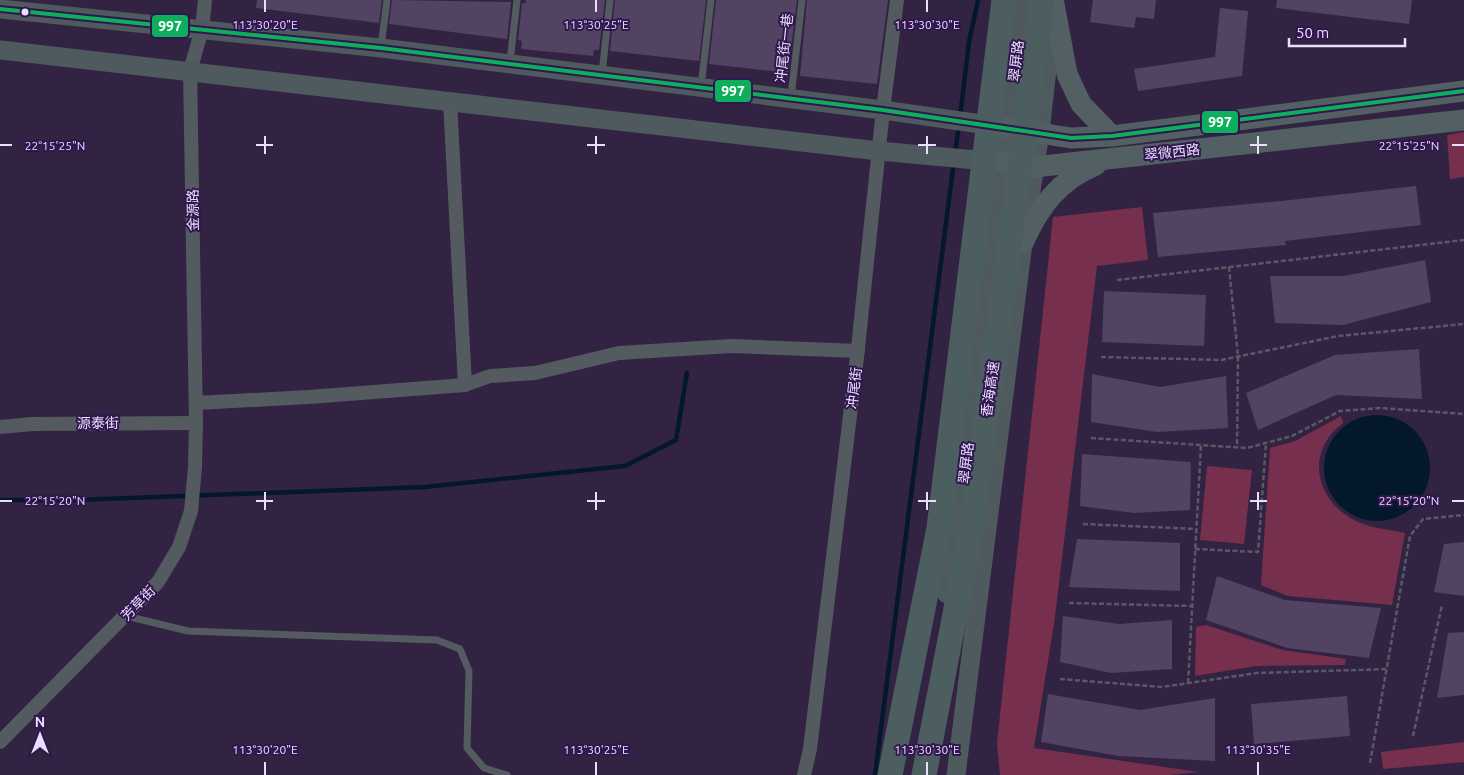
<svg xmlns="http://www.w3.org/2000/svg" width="1464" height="775" viewBox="0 0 1464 775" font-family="Ubuntu,'Noto Sans SC',sans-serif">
	<rect width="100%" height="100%" fill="#322343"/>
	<g fill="#762f4c">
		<polygon points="1464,132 1464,177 1450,179 1447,135"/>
		<polygon points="1142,207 1148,260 1097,266 1055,617 1034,748 1199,772 1169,775 1000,775 997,743 1053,217"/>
		<path d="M1341,416L1343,423C1338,427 1333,431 1329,437C1309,465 1321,500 1349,517C1365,528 1386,529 1405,533L1392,605L1288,596L1261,585L1270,448L1295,441Z"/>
		<polygon points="1207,466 1252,470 1244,544 1200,540"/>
		<polygon points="1206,625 1283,650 1346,659 1345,665 1256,666 1195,676 1196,627"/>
		<polygon points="1464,742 1464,762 1383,769 1381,752"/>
	</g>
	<circle fill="#04182c" cx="1377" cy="468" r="53"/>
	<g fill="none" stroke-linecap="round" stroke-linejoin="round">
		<g stroke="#04182c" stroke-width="4.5">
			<polyline points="960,117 969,42 978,0"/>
			<polyline points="955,154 959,124"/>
			<polyline points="0,500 77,500 425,487 625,466 676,440 687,373"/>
			<polyline points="875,775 954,161"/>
		</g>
	</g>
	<g fill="#514361">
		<polygon points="257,0 382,0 379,23 256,8"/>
		<polygon points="392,0 511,2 507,39 389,24"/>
		<polygon points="526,0 605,0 599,50 594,50 593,56 521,49 522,41 518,40 522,3 526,3"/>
		<polygon points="615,0 706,0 699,61 610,51"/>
		<polygon points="716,0 797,0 788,73 709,64"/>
		<polygon points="807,0 888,0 877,84 800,76"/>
		<polygon points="1093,0 1156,0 1154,19 1136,17 1134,28 1090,22"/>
		<polygon points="1277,0 1412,0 1409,24 1276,8"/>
		<polygon points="1220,8 1248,11 1242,76 1138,91 1134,69 1215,57"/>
		<polygon points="1416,186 1421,225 1285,241 1286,245 1158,257 1153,213 1281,201"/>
		<polygon points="1425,260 1431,302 1343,325 1275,323 1270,276 1344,276"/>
		<polygon points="1104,291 1206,295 1204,346 1102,342"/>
		<polygon points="1419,349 1422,399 1336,395 1258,430 1246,393 1335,355"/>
		<polygon points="1092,374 1160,387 1226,376 1228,428 1157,432 1091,422"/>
		<polygon points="1082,454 1191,462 1190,510 1134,513 1080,506"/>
		<polygon points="1077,539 1180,543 1180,591 1069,587"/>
		<polygon points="1464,542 1464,596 1434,592 1444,544"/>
		<polygon points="1217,576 1285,600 1381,608 1369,658 1287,648 1206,620"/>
		<polygon points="1063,616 1119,624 1172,620 1172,669 1111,673 1060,662"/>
		<polygon points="1464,632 1464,695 1437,698 1448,633"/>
		<polygon points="1048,694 1140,710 1215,698 1215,761 1118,756 1041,742"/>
		<polygon points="1347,696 1350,736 1254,744 1251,704"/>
	</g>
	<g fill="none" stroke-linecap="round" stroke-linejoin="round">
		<g stroke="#575a63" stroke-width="2.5" stroke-dasharray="5 2.5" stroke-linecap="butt">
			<polyline points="1229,267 1238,356 1237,447"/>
			<polyline points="1117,280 1464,240"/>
			<polyline points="1101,357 1221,360 1338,336 1464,324"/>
			<polyline points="1091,438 1247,448 1292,436 1340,411 1380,408 1464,414"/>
			<polyline points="1083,524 1196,529"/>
			<polyline points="1195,549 1258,552 1266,443"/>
			<polyline points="1069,603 1192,606"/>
			<polyline points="1060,679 1162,687 1257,673 1388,669"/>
			<polyline points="1188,683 1201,445"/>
			<polyline points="1413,736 1442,605"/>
			<polyline points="1370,763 1410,536 1423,519 1464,515"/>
		</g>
		<g stroke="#545b60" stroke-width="7">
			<polyline points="381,47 387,0"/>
			<polyline points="510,62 517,0"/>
			<polyline points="602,74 610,0"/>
			<polyline points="701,87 711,0"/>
			<polyline points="791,97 802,0"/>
			<polyline points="126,616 188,631 437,640 460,649 469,671 467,748 484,768 507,775"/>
		</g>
		<g stroke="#545b60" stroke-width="14">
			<polyline points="450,101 465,385"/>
			<polyline points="196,403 309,397 465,385 490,376 535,373 619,353 731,346 858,351"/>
			<polyline points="0,427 32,424 196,423"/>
			<polyline points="0,742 158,582 179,547 191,511 195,467 196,423 190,71 202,29 205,0"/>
			<polyline points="804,775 810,749 857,357 883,110 897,0"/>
		</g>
		<g stroke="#4f5a5e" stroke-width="19">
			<polyline points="0,9 381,48 883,110 1002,127"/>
			<polyline points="0,50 879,151 998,162"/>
			<polyline points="947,594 956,535 1024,0"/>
			<polyline points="956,775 1023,243 1040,132 1053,16"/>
		</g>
		<g stroke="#526063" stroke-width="21">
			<polyline points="1054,4 1067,74 1081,104 1112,136"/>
			<polyline points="1008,128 1071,138 1112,136 1464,91"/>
			<polyline points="1003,162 1035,167 1070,163 1464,120"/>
			<path d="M1023,243C1039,207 1059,180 1096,165"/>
		</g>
		<g stroke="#4c5e60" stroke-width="25">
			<polyline points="890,775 939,528 1004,0"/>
			<polyline points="924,775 970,536 1042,0"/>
		</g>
		<g stroke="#311650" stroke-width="8">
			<polyline id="bus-1" points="0,9 381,48 883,110 1071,138 1112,136 1464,91"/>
		</g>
		<use href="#bus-1" stroke="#0daf5c" stroke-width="4"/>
	</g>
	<path fill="none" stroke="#e9dffc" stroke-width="2" d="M265,0V12M596,0V12M927,0V12M265,136V154M596,136V154M927,136V154M1258,136V154M0,145H12M256,145H273M587,145H605M918,145H936M1250,145H1267M1452,145H1464M265,492V510M596,492V510M927,492V510M1258,492V510M0,501H12M256,501H273M587,501H605M918,501H936M1250,501H1267M1452,501H1464M265,762V775M596,762V775M927,762V775M1258,762V775"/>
	<circle fill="#e9dffc" stroke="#311650" stroke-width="2" cx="25" cy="12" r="4.5"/>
	<g text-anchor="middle" stroke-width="4" stroke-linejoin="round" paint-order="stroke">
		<g font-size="14" fill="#e9dffc" stroke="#311650">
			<text transform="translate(784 48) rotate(-84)" y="5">冲尾街一巷</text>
			<text transform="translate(1016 61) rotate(-83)" y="5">翠屏路</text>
			<text transform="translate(1172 152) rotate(-6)" y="5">翠微西路</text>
			<text transform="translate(193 210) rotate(-91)" y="5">金源路</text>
			<text transform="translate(854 388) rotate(-83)" y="5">冲尾街</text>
			<text transform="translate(990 389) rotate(-82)" y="5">香海高速</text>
			<text transform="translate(98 423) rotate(-1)" y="5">源泰街</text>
			<text transform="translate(966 463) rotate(-83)" y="5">翠屏路</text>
			<text transform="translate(138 603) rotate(-46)" y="5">芳草街</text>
		</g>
	</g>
	<g font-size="12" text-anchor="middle" fill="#e9dffc" stroke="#311650" stroke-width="4" stroke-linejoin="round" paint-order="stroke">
		<text x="265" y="29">113°30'20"E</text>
		<text x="596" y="29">113°30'25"E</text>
		<text x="927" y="29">113°30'30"E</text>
		<text x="55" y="150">22°15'25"N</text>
		<text x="1409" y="150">22°15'25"N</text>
		<text x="55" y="505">22°15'20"N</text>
		<text x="1409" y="505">22°15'20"N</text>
		<text x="265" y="754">113°30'20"E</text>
		<text x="596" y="754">113°30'25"E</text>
		<text x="927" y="754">113°30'30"E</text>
		<text x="1258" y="754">113°30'35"E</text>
	</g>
	<g stroke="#311650" stroke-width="2">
		<rect x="151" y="14" width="38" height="24" rx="5" fill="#0daf5c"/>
		<rect x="714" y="79" width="38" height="24" rx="5" fill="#0daf5c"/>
		<rect x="1201" y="110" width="38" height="24" rx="5" fill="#0daf5c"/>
	</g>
	<g font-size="14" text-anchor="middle" font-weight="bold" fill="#fff">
		<text x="170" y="31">997</text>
		<text x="733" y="96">997</text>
		<text x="1220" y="127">997</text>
	</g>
	<g transform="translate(40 735)" stroke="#311650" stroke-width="4" paint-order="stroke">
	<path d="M0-4L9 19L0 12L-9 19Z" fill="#e9dffc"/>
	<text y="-8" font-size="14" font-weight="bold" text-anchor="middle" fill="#e9dffc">N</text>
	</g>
	<path d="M1289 38v8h116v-8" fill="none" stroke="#e9dffc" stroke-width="2.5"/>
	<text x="1296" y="38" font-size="15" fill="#e9dffc" stroke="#311650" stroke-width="4" paint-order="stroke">50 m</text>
</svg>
